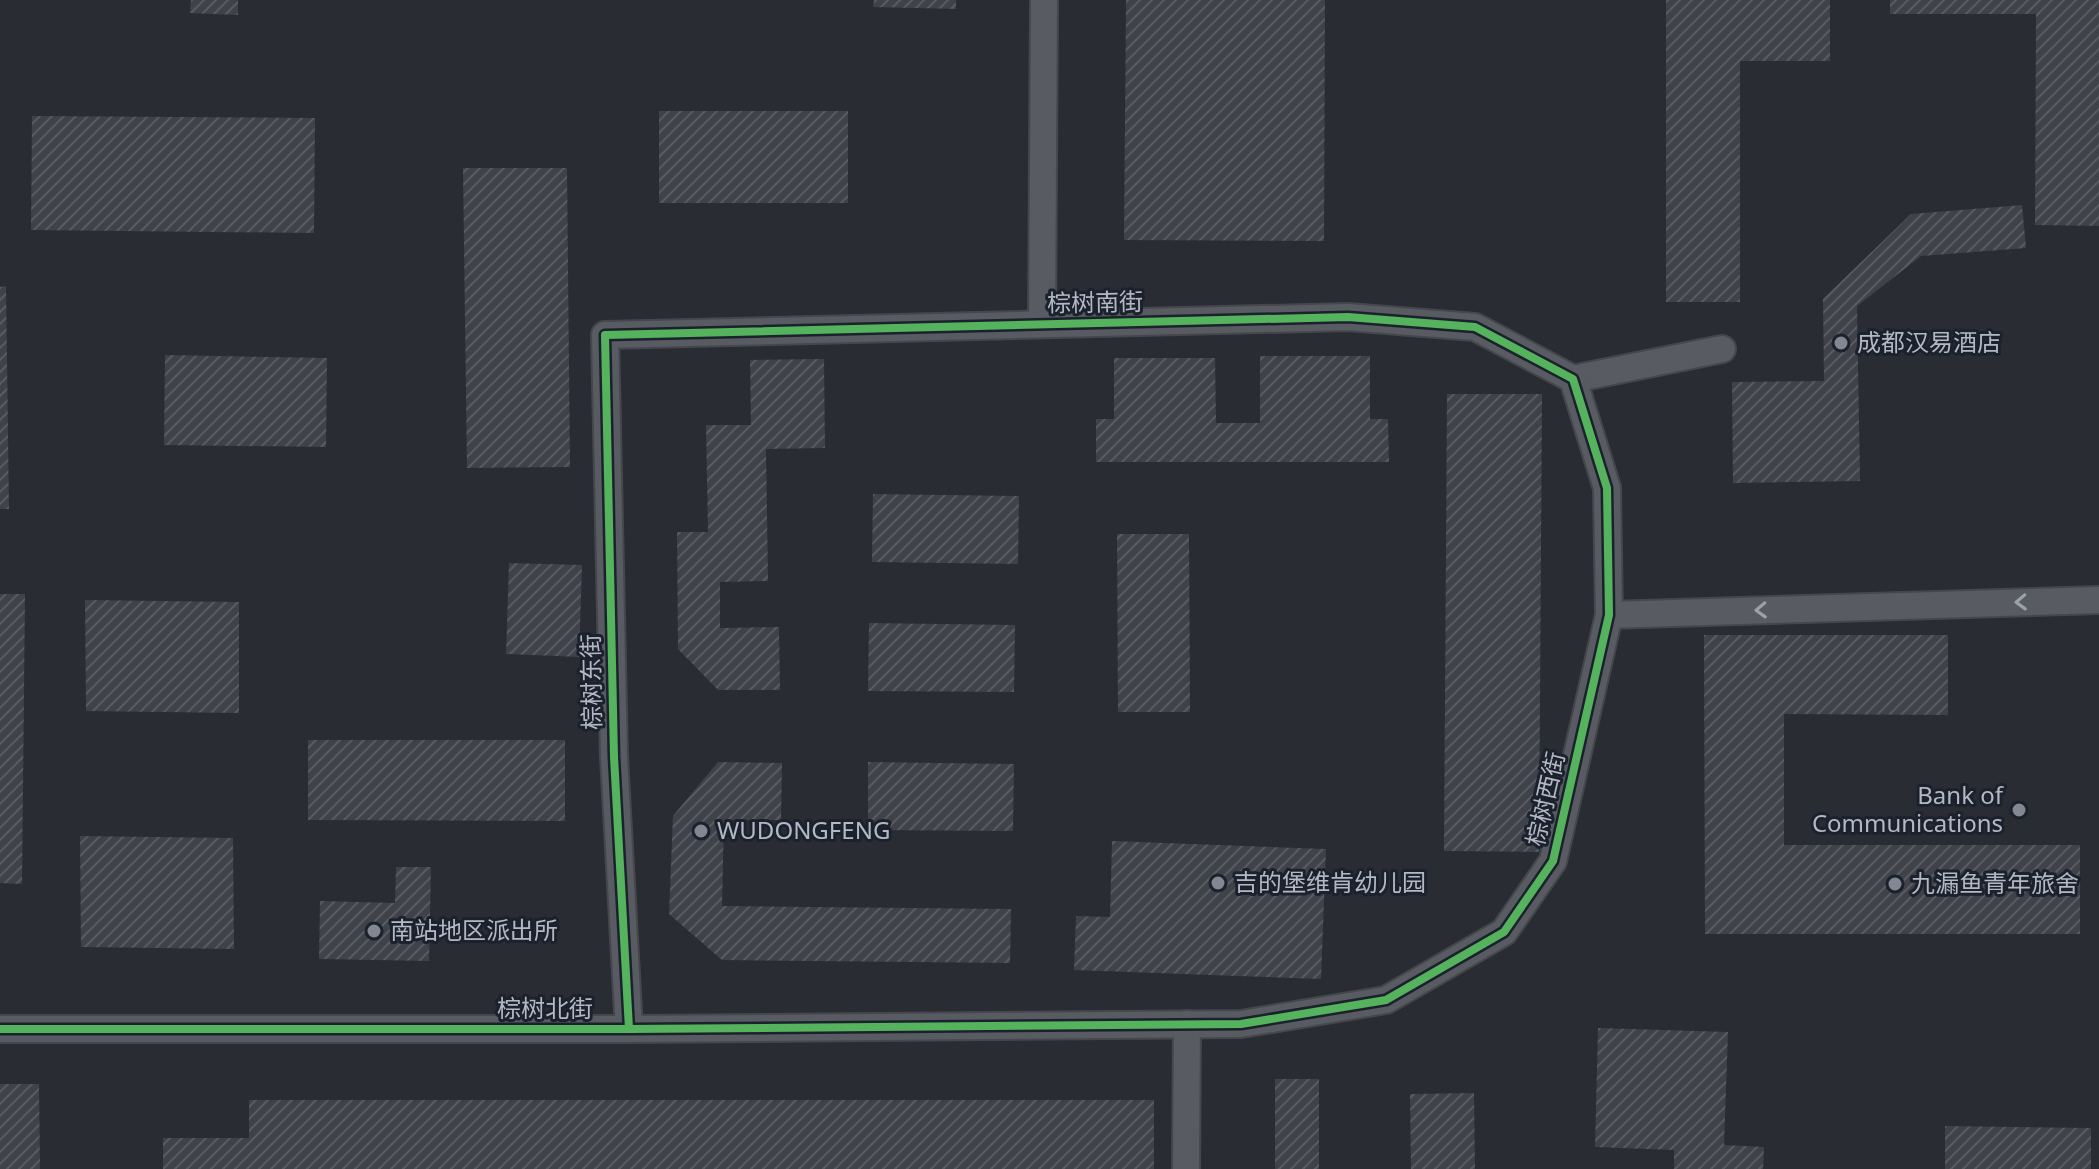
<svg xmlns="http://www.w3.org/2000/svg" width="2099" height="1169" viewBox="0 0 2099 1169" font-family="'Noto Sans','Noto Sans SC',sans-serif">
	<defs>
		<pattern id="building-hatch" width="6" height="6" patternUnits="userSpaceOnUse" patternTransform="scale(2)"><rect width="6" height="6" fill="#3f4248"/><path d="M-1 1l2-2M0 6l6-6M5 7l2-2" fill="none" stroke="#585b61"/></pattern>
	</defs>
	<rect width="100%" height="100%" fill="#292c33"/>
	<g fill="url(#building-hatch)">
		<polygon points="191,0 238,0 238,15 190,13"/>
		<polygon points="874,0 956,0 956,9 873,7"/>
		<polygon points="1126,0 1325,0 1324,241 1124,240"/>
		<polygon points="1666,0 1830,0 1830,61 1740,61 1740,302 1666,302"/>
		<polygon points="1890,0 2099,0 2099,226 2035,225 2036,14 1890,14"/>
		<rect x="659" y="111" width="189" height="92"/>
		<polygon points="32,116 315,118 314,233 31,230"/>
		<polygon points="463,168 567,168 570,467 467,468"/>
		<polygon points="2022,205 2026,248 1921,256 1857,306 1860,481 1733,483 1732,382 1824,381 1823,299 1911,214"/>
		<polygon points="6,286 9,509 0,509 0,287"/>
		<polygon points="165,355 327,358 326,447 164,445"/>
		<polygon points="1260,356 1370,356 1370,419 1388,419 1389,462 1096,462 1096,419 1114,419 1114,358 1215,358 1216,423 1260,423"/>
		<polygon points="824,359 825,448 766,449 768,581 720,582 720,628 779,627 780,690 718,690 678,649 677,532 708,532 706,425 751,425 750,360"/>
		<polygon points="1447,394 1542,394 1539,852 1444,851"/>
		<polygon points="873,494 1019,496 1018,564 872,562"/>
		<polygon points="1117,534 1189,534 1190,712 1118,712"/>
		<polygon points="509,563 582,565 579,657 506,654"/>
		<polygon points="0,594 25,594 22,884 0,883"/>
		<polygon points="85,600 239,602 239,713 86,711"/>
		<polygon points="869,623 1015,625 1014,692 868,691"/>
		<polygon points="1704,635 1948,635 1948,715 1784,714 1784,845 2080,845 2080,934 1705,934"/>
		<polygon points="308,740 565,740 565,821 308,820"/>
		<polygon points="718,762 782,763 781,820 724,820 722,906 1011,909 1010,963 722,960 669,914 673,816"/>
		<polygon points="868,762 1014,764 1013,831 868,830"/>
		<polygon points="80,836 233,838 234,949 81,947"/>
		<polygon points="1112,841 1326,849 1321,979 1074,970 1076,916 1110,917"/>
		<polygon points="396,867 431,867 429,961 319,959 320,901 395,903"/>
		<polygon points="1598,1028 1728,1032 1724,1145 1764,1147 1763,1169 1674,1169 1674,1150 1595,1147"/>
		<rect x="1275" y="1079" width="44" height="90"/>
		<polygon points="0,1084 39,1084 40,1169 0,1169"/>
		<polygon points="1474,1093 1475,1169 1411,1169 1410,1094"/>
		<polygon points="249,1100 1154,1100 1154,1169 163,1169 163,1138 249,1138"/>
		<polygon points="1945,1126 2091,1128 2091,1169 1945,1169"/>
	</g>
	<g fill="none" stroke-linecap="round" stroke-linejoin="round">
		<g stroke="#45474c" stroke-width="30">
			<g id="street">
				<polyline points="1042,324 1044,0"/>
				<polyline points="1573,379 1722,349"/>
				<polyline points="1609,615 2099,600"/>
				<polyline points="0,1029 629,1029 1241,1024 1386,1000 1504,932 1553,861 1609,615 1607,488 1573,379"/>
				<polyline points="629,1029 614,757 605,335 1348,317 1475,327 1573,379"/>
				<polyline points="1186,1169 1187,1024"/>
			</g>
		</g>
		<use href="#street" stroke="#585b61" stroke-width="26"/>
		<g stroke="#1c222d" stroke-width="13">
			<polyline id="cycleway" points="0,1029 629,1029 1241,1024 1386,1000 1504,932 1553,861 1609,615 1607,488 1573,379 1475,327 1348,317 605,335 614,757 629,1029"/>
		</g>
		<use href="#cycleway" stroke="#56b35d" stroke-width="8"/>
	</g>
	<defs><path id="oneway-chevron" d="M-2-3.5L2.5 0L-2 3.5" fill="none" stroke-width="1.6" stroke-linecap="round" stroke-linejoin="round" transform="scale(2)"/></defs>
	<g stroke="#9ca1ab">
		<use href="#oneway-chevron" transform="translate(2021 602) rotate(178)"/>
		<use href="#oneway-chevron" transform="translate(1761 610) rotate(178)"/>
	</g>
	<g fill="#828791" stroke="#1c222d" stroke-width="3">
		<circle cx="1841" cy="343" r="8"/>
		<circle cx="2019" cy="810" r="8"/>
		<circle cx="701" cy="831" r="8"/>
		<circle cx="1218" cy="883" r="8"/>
		<circle cx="1895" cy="884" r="8"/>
		<circle cx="374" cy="931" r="8"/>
	</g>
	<g text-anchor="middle" stroke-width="6" stroke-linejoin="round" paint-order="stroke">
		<g font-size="24" fill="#b2b8c4" stroke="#1c222d">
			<text transform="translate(1095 303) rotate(-1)" y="8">棕树南街</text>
			<text transform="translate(592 682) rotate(-91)" y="8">棕树东街</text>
			<text transform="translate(1546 799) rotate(-77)" y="8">棕树西街</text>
			<text x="545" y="1017">棕树北街</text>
		</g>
		<g font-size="24" fill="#b2b8c4" stroke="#1c222d" text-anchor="start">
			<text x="1857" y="351">成都汉易酒店</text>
			<text x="2003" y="804" text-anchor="end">Bank of<tspan x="2003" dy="28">Communications</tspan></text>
			<text x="717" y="839">WUDONGFENG</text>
			<text x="1234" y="891">吉的堡维肯幼儿园</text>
			<text x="1911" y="892">九漏鱼青年旅舍</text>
			<text x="390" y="939">南站地区派出所</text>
		</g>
	</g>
</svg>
